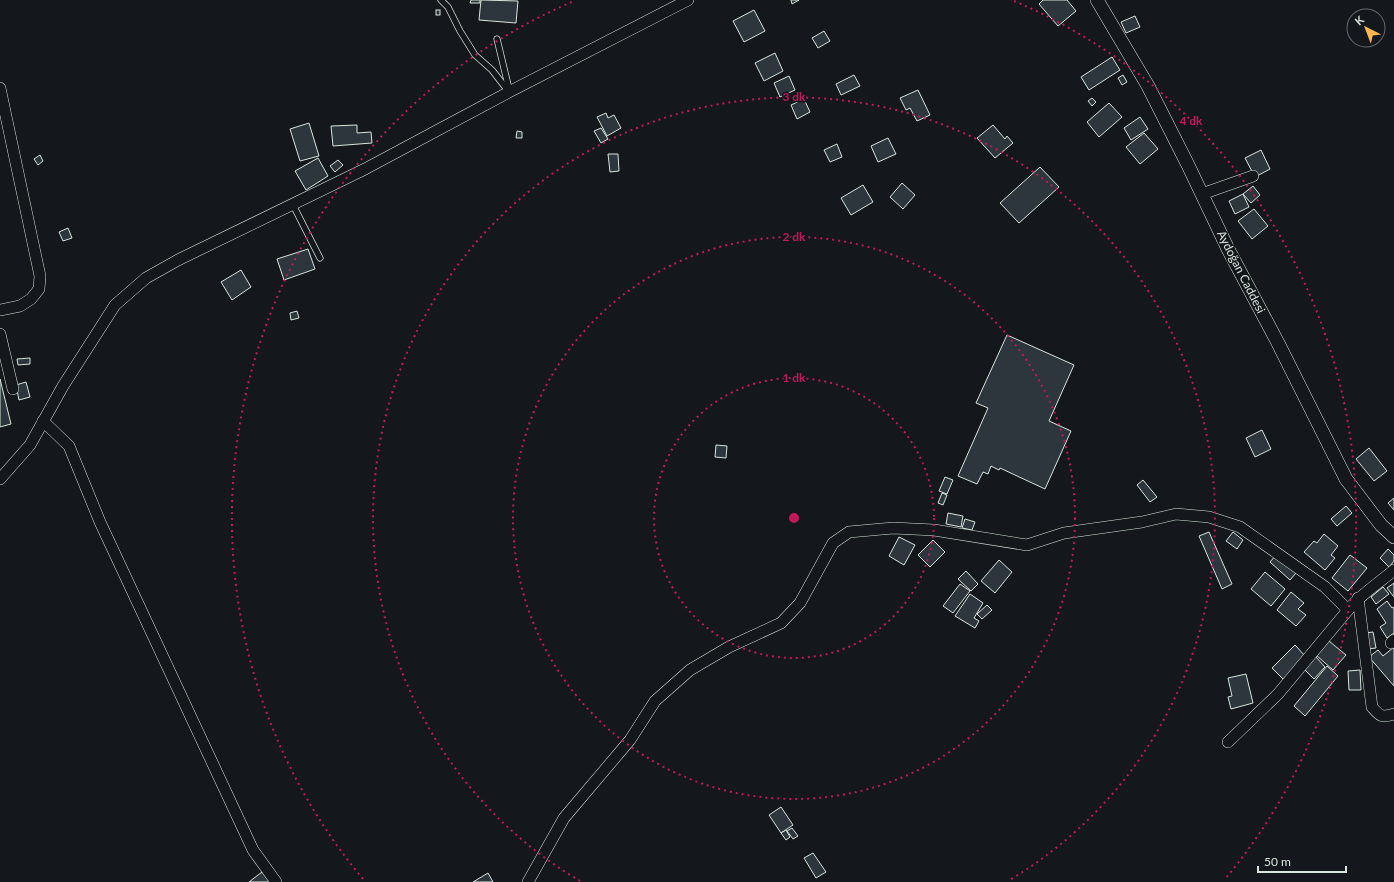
<svg xmlns="http://www.w3.org/2000/svg" width="1394" height="882" viewBox="0 0 1394 882" font-family="Lato,sans-serif">
	<rect width="100%" height="100%" fill="#14181c"/>
	<g fill="#2c363c" stroke="#d8e6dc">
		<polygon points="471,0 480,0 480,3 470,3"/>
		<polygon points="481,0 518,1 516,23 479,20"/>
		<polygon points="791,0 799,0 792,4"/>
		<polygon points="1043,0 1067,0 1076,11 1058,26 1039,4"/>
		<rect x="436" y="10" width="4" height="5"/>
		<polygon points="754,10 765,31 744,42 733,21"/>
		<polygon points="1135,16 1140,27 1126,33 1121,22"/>
		<polygon points="824,31 830,41 818,48 812,38"/>
		<polygon points="775,53 783,71 764,81 755,63"/>
		<polygon points="1112,57 1120,70 1089,90 1081,77"/>
		<polygon points="854,75 860,86 841,95 836,84"/>
		<polygon points="1123,75 1127,82 1122,85 1118,78"/>
		<polygon points="789,76 795,90 780,97 774,83"/>
		<polygon points="918,90 930,115 917,121 910,108 906,110 900,98"/>
		<polygon points="1092,98 1096,102 1092,106 1088,101"/>
		<polygon points="804,99 810,112 797,119 791,105"/>
		<polygon points="1109,103 1122,117 1099,137 1087,122"/>
		<polygon points="606,113 608,118 614,115 621,128 607,136 597,117"/>
		<polygon points="1140,117 1148,129 1131,140 1124,128"/>
		<polygon points="309,123 319,156 300,161 290,129"/>
		<polygon points="357,125 357,133 371,132 372,143 333,146 331,126"/>
		<polygon points="993,125 1005,139 1007,136 1013,143 995,158 977,138"/>
		<polygon points="601,128 608,139 601,143 594,131"/>
		<polygon points="517,131 522,132 522,138 516,138"/>
		<polygon points="1144,133 1158,149 1140,164 1126,147"/>
		<polygon points="888,138 896,154 878,162 871,146"/>
		<polygon points="837,144 842,157 830,162 824,150"/>
		<polygon points="1261,150 1270,169 1255,177 1245,158"/>
		<polygon points="608,154 618,154 619,171 610,172"/>
		<polygon points="40,155 43,161 38,165 34,159"/>
		<polygon points="318,158 328,176 306,190 295,171"/>
		<polygon points="338,160 343,165 335,172 330,166"/>
		<polygon points="1040,167 1059,187 1019,223 1000,203"/>
		<polygon points="902,183 915,195 903,209 890,197"/>
		<polygon points="863,185 873,202 851,215 841,198"/>
		<polygon points="1253,186 1260,195 1251,203 1243,194"/>
		<polygon points="1243,194 1249,207 1235,214 1229,201"/>
		<polygon points="1254,209 1268,226 1252,239 1238,221"/>
		<polygon points="68,228 72,238 63,241 59,232"/>
		<polygon points="308,249 315,269 284,280 277,259"/>
		<polygon points="241,270 251,287 232,300 221,282"/>
		<polygon points="297,311 299,318 291,320 290,313"/>
		<polygon points="1007,335 1074,365 1049,421 1071,431 1045,489 1000,468 999,470 991,466 988,474 983,472 977,484 958,476 988,408 976,403"/>
		<polygon points="30,358 30,364 18,365 17,359"/>
		<polygon points="0,379 11,424 0,427"/>
		<polygon points="26,382 30,397 19,400 16,385"/>
		<polygon points="1262,430 1271,449 1255,457 1246,438"/>
		<polygon points="716,445 727,446 726,458 715,457"/>
		<polygon points="1369,448 1387,471 1374,481 1356,459"/>
		<polygon points="945,477 953,480 947,494 939,491"/>
		<polygon points="1143,480 1157,497 1150,502 1137,485"/>
		<polygon points="942,493 947,495 943,505 938,503"/>
		<polygon points="1394,498 1394,510 1388,503"/>
		<polygon points="1346,506 1352,513 1337,526 1331,519"/>
		<polygon points="948,513 963,516 961,527 946,524"/>
		<polygon points="965,519 975,522 972,530 962,528"/>
		<polygon points="1209,532 1232,584 1222,589 1199,536"/>
		<polygon points="1233,532 1243,540 1237,549 1226,541"/>
		<polygon points="1324,534 1338,546 1331,555 1335,558 1325,570 1304,552 1314,541 1317,543"/>
		<polygon points="899,537 915,545 904,565 889,556"/>
		<polygon points="933,540 945,552 930,567 918,555"/>
		<polygon points="1388,549 1394,555 1394,561 1389,567 1380,558"/>
		<polygon points="1276,555 1296,573 1290,580 1270,562"/>
		<polygon points="1350,555 1367,568 1348,591 1332,578"/>
		<polygon points="999,560 1012,572 995,593 981,581"/>
		<polygon points="966,571 978,584 971,591 958,579"/>
		<polygon points="1265,572 1285,589 1271,606 1251,589"/>
		<polygon points="1394,583 1394,597 1387,588"/>
		<polygon points="960,584 970,591 953,613 943,606"/>
		<polygon points="1383,587 1389,594 1376,604 1371,597"/>
		<polygon points="1291,592 1304,603 1298,609 1306,615 1296,626 1277,610"/>
		<polygon points="970,594 983,603 974,618 979,621 975,628 955,616"/>
		<polygon points="1387,601 1392,608 1394,607 1394,633 1387,638 1380,627 1386,623 1377,609"/>
		<polygon points="987,605 992,610 982,619 977,614"/>
		<polygon points="1373,632 1376,648 1368,649 1365,633"/>
		<polygon points="1329,641 1346,655 1333,670 1316,655"/>
		<polygon points="1295,645 1306,657 1283,679 1272,668"/>
		<polygon points="1394,647 1394,686 1369,657 1378,650 1383,656"/>
		<polygon points="1316,657 1325,667 1314,679 1304,669"/>
		<polygon points="1327,666 1338,676 1305,716 1294,706"/>
		<polygon points="1360,670 1361,690 1349,690 1348,671"/>
		<polygon points="1246,674 1253,703 1231,709 1228,697 1232,696 1228,678"/>
		<polygon points="781,807 793,825 781,833 769,815"/>
		<polygon points="792,828 798,836 793,839 787,831"/>
		<polygon points="786,830 790,837 786,840 781,833"/>
		<polygon points="813,853 826,872 816,878 804,858"/>
		<polygon points="262,872 270,882 249,882"/>
		<polygon points="488,873 493,882 473,882"/>
	</g>
	<g fill="none" stroke-linecap="round" stroke-linejoin="round">
		<g stroke="#d8e6dc" stroke-width="7">
			<g id="service">
				<polyline points="441,0 448,7 460,31 475,55 492,70 509,92"/>
				<polyline points="497,39 509,89"/>
				<polyline points="293,205 320,258"/>
			</g>
		</g>
		<g stroke="#d8e6dc" stroke-width="12">
			<g id="minor">
				<polyline points="0,88 40,276 39,289 31,299 20,306 0,310"/>
				<polyline points="1202,194 1253,176"/>
				<polyline points="0,334 13,389"/>
				<polyline points="43,421 69,446 100,522 253,850 276,882"/>
				<polyline points="0,479 30,445 63,386 115,305 146,278 178,260 365,169 509,92 688,0"/>
				<path d="M1358,598L1372,707C1380,716 1381,718 1394,714"/>
				<polyline points="1391,643 1394,640"/>
				<polyline points="1228,742 1278,694 1348,610"/>
				<path d="M528,882L564,818L630,740L655,701L690,670L729,647L781,623L800,603L833,543L849,532L893,528L934,530L1027,545L1064,533L1142,522L1176,514L1209,517L1240,527L1325,587L1348,610C1361,594 1379,583 1394,570"/>
			</g>
		</g>
		<g stroke="#d8e6dc" stroke-width="14">
			<polyline id="tertiary" points="1097,0 1148,86 1188,165 1228,249 1278,343 1346,479 1381,525 1394,537"/>
		</g>
		<use href="#service" stroke="#14181c" stroke-width="5.5"/>
		<use href="#minor" stroke="#14181c" stroke-width="11"/>
		<use href="#tertiary" stroke="#14181c" stroke-width="13"/>
	</g>
	<g fill="none" stroke="#c2185b" stroke-width="2" stroke-dasharray="2 4">
		<circle cx="794" cy="518" r="140"/>
		<circle cx="794" cy="518" r="281"/>
		<path d="M580 881A421 421 0 1 1 1008 881"/>
		<path d="M363 879A562 562 0 0 1 574 1M1014 1A562 562 0 0 1 1225 879"/>
	</g>
	<g text-anchor="middle" stroke-width="3" stroke-linejoin="round" paint-order="stroke">
		<g font-size="12" fill="#d8e6dc" stroke="#14181c">
			<text transform="translate(1241 272) rotate(63)" y="4">Aydoğan Caddesi</text>
		</g>
	</g>
	<circle cx="794" cy="518" r="6" fill="#c2185b" stroke="#14181c" stroke-width="2"/>
	<g font-size="12" text-anchor="middle" font-weight="bold" fill="#c2185b" stroke="#14181c" stroke-width="3" stroke-linejoin="round" paint-order="stroke">
		<text x="794" y="101">3 dk</text>
		<text x="1191" y="125">4 dk</text>
		<text x="794" y="241">2 dk</text>
		<text x="794" y="382">1 dk</text>
	</g>
	<g transform="translate(1366 28) rotate(318)"><circle r="19" fill="#14181c" stroke="#626a69"/>
	<path d="M0-3L7 15L0 10L-7 15Z" fill="#ffb74d"/>
	<text y="-6" font-size="11" font-weight="bold" text-anchor="middle" fill="#d8e6dc">K</text>
	</g>
	<path d="M1258 866v6h88v-6" fill="none" stroke="#d8e6dc" stroke-width="2"/>
	<text x="1264" y="866" font-size="12" fill="#d8e6dc" stroke="#14181c" stroke-width="3" paint-order="stroke">50 m</text>
</svg>
